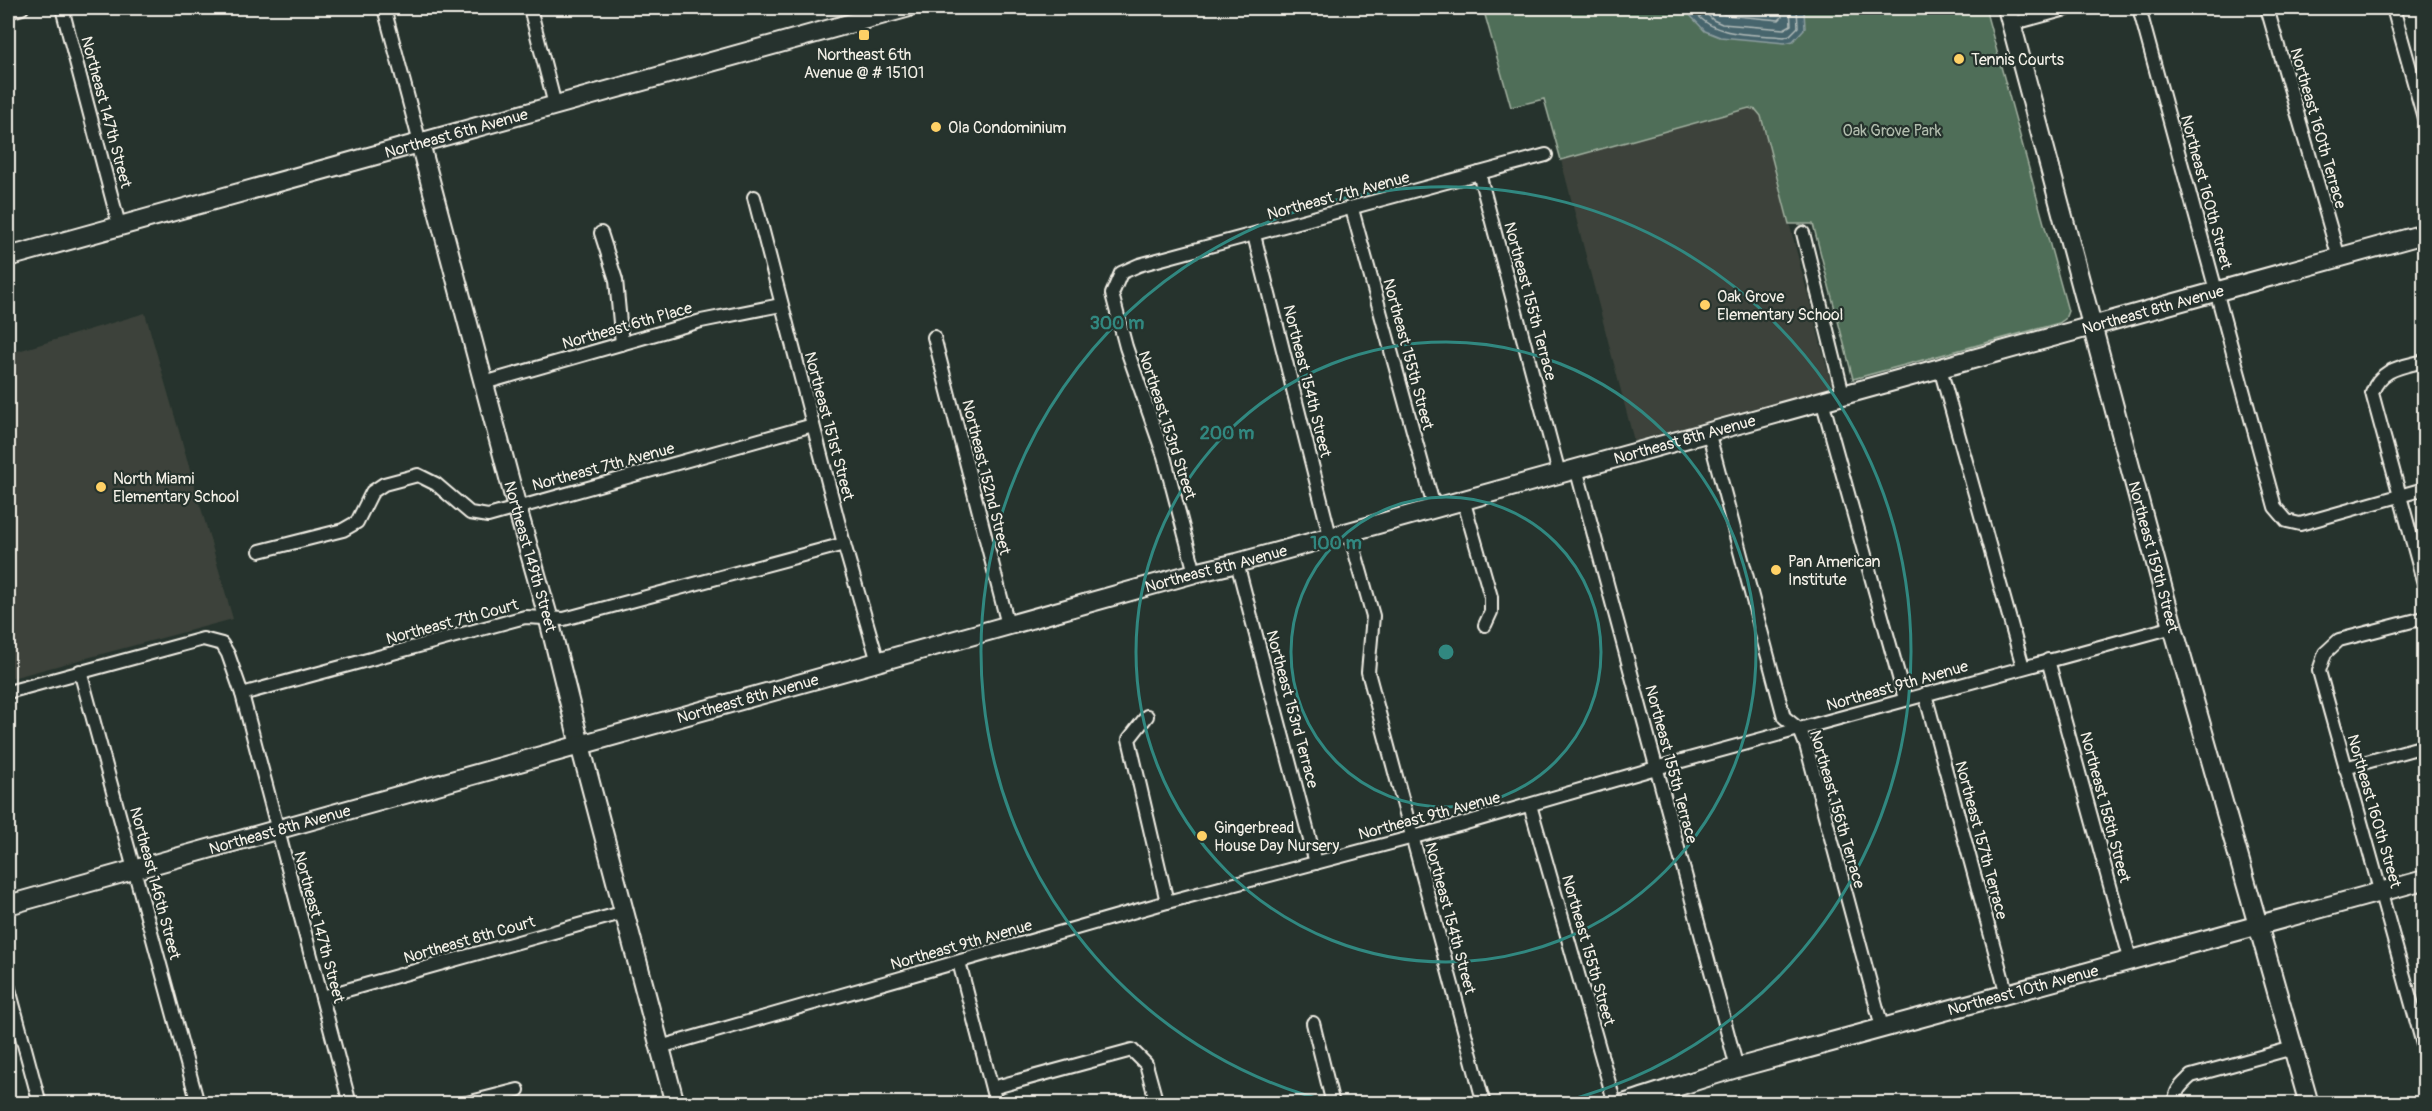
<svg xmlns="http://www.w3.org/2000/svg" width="2432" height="1111" viewBox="0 0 2432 1111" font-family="Pangolin,sans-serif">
	<rect width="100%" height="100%" fill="#26332d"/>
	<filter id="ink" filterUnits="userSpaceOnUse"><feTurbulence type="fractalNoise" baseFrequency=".0167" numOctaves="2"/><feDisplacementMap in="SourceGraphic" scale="12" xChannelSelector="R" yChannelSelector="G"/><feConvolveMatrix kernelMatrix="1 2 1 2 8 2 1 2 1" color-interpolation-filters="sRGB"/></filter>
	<g filter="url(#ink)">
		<g fill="#3c433a">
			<polygon points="1749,108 1756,110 1761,115 1832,387 1634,441 1561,160"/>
			<polygon points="145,313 233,619 8,679 8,354"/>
		</g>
		<polygon fill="#4f6e58" stroke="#a2b0a0" stroke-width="1.5" points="1483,8 1985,8 2068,311 2065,319 2059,323 1853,379 1813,224 1789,224 1761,116 1756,110 1749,108 1561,160 1544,99 1511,107"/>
		<polygon fill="#47656d" stroke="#8c9d9e" stroke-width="1.5" points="1687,8 1802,8 1804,11 1805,28 1793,41 1785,43 1720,37 1705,31 1687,12"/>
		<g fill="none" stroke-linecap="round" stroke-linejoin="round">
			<g stroke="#afb9b7" stroke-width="1.5">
				<path d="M1693,8C1709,38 1754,34 1784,37L1790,35L1798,27L1797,8"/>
				<polyline points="1701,8 1713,20 1722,24 1784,29 1791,25 1790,8"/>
				<polyline points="1714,8 1725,15 1779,20 1782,17 1781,8"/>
			</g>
			<g stroke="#f4f1e8" stroke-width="16">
				<g id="street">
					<polyline points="62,8 119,225"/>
					<polyline points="384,8 420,143"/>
					<polyline points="530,8 555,105"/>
					<polyline points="2139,8 2275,507 2287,521 2300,524 2424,489"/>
					<polyline points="2267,8 2339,258"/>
					<polyline points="2393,8 2424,118"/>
					<polyline points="8,12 22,8"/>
					<polyline points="2011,24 2070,8"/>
					<polyline points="1479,173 1559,473"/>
					<polyline points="754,197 844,544 878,662"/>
					<polyline points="1352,209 1434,507"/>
					<polyline points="601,233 616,280 622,344"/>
					<polyline points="1803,233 1843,394"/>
					<polyline points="1254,235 1330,536"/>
					<polyline points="934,337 1008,625"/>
					<path d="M2424,361C2401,367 2381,368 2372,393L2424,584"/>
					<polyline points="1940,368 2023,667"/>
					<polyline points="484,383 701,321 781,305"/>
					<polyline points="1822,400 1905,699"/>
					<polyline points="1708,431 1784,717 1800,730 1806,745 1882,1027"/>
					<polyline points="1576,468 1737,1068"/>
					<polyline points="1463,499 1491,597 1491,612 1485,625"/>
					<polyline points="1349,531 1373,616 1368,672 1484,1104"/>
					<polyline points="260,551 343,530 357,522 372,492 384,484 418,475 436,484 470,513 488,516 813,425"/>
					<polyline points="1237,563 1316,863"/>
					<polyline points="1195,573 1164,456 1126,347 1112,294 1121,273 1139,265 1546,155"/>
					<polyline points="2424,618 2339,640 2325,653 2319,671 2424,1048"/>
					<polyline points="2048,660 2131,962"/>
					<polyline points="80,671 198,1104"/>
					<polyline points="8,692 203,639 222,644 228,654 242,694 350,1104"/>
					<polyline points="242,694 525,617 564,619 844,544"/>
					<polyline points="1925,694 2007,995"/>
					<polyline points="1147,716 1129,739 1167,902"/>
					<polyline points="2345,768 2424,746"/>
					<polyline points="1530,805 1615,1104"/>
					<polyline points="959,962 996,1104"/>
					<polyline points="8,985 40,1104"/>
					<polyline points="322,997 625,912"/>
					<polyline points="1313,1023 1333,1104"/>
					<polyline points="660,1047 1167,902 1459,825 1656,768 2173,627"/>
					<polyline points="992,1088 1132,1050 1146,1064 1157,1104"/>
					<polyline points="463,1104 518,1090"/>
					<path d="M2176,1104C2173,1091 2183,1084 2191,1076L2293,1048"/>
				</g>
			</g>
			<g stroke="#f4f1e8" stroke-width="22">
				<g id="secondary">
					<path id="s1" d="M2007,8L2173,627L2309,1104"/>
					<path id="s2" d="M420,143L517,508L549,620L580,745L675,1104"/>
					<path id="s3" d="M8,257L906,8"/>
					<path id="s4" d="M8,905L1195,573L1237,563L2424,234"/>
					<path id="s5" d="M1623,1104C1662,1092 1701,1078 1740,1067C1968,1003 2197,944 2424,880"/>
				</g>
			</g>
			<use href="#street" stroke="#26332d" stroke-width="12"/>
			<use href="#secondary" stroke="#26332d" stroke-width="18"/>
		</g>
	</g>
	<g fill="none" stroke="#318880" stroke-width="3">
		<circle cx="1446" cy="652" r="155"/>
		<circle cx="1446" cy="652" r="310"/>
		<path d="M1334 1103A465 465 0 1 1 1558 1103"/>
	</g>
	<g fill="#ffd166" stroke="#26332d" stroke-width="2">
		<rect x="858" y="29" width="12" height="12" rx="3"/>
		<circle cx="1959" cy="59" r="6"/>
		<circle cx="936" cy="127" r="6"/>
		<circle cx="1705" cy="305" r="6"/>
		<circle cx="101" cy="487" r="6"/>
		<circle cx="1776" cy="570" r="6"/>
		<circle cx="1202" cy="836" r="6"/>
	</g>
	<g text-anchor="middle" stroke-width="4.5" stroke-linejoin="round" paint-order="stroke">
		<g font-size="16" fill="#f4f1e8" stroke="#26332d" text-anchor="start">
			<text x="864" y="60" text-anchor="middle">Northeast 6th<tspan x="864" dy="18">Avenue @ # 15101</tspan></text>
			<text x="1971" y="65">Tennis Courts</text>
			<text x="948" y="133">Ola Condominium</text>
			<text x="1717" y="302">Oak Grove<tspan x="1717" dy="18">Elementary School</tspan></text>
			<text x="113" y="484">North Miami<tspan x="113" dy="18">Elementary School</tspan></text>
			<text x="1788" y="567">Pan American<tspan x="1788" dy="18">Institute</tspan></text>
			<text x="1214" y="833">Gingerbread<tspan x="1214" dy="18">House Day Nursery</tspan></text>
		</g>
		<g font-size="16" fill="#f4f1e8" stroke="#26332d">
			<text transform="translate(107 112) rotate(75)" y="6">Northeast 147th Street</text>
			<text transform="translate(2319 128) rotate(74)" y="6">Northeast 160th Terrace</text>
			<text dy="6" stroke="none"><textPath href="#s3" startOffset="465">Northeast 6th Avenue</textPath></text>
			<text transform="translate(2207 192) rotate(75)" y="6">Northeast 160th Street</text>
			<text transform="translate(1338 195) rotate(-15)" y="6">Northeast 7th Avenue</text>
			<text transform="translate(1531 301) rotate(75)" y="6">Northeast 155th Terrace</text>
			<text dy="6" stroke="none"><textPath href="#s4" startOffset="2226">Northeast 8th Avenue</textPath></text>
			<text transform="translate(627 325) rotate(-16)" y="6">Northeast 6th Place</text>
			<text transform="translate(1409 354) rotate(75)" y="6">Northeast 155th Street</text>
			<text transform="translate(1308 381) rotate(76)" y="6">Northeast 154th Street</text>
			<text transform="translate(1168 425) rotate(72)" y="6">Northeast 153rd Street</text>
			<text transform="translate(830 426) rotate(75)" y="6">Northeast 151st Street</text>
			<text dy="6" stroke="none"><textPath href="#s4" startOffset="1740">Northeast 8th Avenue</textPath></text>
			<text transform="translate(603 466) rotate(-15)" y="6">Northeast 7th Avenue</text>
			<text transform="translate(987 477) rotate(76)" y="6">Northeast 152nd Street</text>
			<text dy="6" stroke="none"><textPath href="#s2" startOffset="428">Northeast 149th Street</textPath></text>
			<text dy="6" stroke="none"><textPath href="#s1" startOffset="568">Northeast 159th Street</textPath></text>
			<text dy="6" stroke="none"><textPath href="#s4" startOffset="1254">Northeast 8th Avenue</textPath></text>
			<text transform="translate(452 621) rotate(-15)" y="6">Northeast 7th Court</text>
			<text transform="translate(1897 685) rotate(-16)" y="6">Northeast 9th Avenue</text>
			<text dy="6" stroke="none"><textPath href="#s4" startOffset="768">Northeast 8th Avenue</textPath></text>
			<text transform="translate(1293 709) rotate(75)" y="6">Northeast 153rd Terrace</text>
			<text transform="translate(1672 764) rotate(75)" y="6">Northeast 155th Terrace</text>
			<text transform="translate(2106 807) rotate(75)" y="6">Northeast 158th Street</text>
			<text transform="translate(1838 809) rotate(74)" y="6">Northeast 156th Terrace</text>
			<text transform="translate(2375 811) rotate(74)" y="6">Northeast 160th Street</text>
			<text transform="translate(1429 815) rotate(-15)" y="6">Northeast 9th Avenue</text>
			<text dy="6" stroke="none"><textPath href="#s4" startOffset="282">Northeast 8th Avenue</textPath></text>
			<text transform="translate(1982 840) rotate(75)" y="6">Northeast 157th Terrace</text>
			<text transform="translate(156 883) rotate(75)" y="6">Northeast 146th Street</text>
			<text transform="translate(1451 918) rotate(75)" y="6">Northeast 154th Street</text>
			<text transform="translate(320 927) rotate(75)" y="6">Northeast 147th Street</text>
			<text transform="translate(469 939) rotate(-16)" y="6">Northeast 8th Court</text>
			<text transform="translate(961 944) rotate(-16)" y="6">Northeast 9th Avenue</text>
			<text transform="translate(1589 950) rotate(74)" y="6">Northeast 155th Street</text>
			<text dy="6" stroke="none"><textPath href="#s5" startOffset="416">Northeast 10th Avenue</textPath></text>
		</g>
		<g font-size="16" fill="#b2bdae" stroke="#26332d">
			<text x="1892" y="136">Oak Grove Park</text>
		</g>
	</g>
	<circle cx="1446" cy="652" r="9" fill="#318880" stroke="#26332d" stroke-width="3"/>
	<g font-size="18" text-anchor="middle" font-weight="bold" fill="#318880" stroke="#26332d" stroke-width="4.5" stroke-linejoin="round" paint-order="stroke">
		<text x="1117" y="329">300 m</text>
		<text x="1227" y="439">200 m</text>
		<text x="1336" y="549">100 m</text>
	</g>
	<rect width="2432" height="1111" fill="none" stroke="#26332d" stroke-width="30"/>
	<rect x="15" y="15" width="2402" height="1081" fill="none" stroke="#f4f1e8" stroke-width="2" filter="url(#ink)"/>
</svg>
